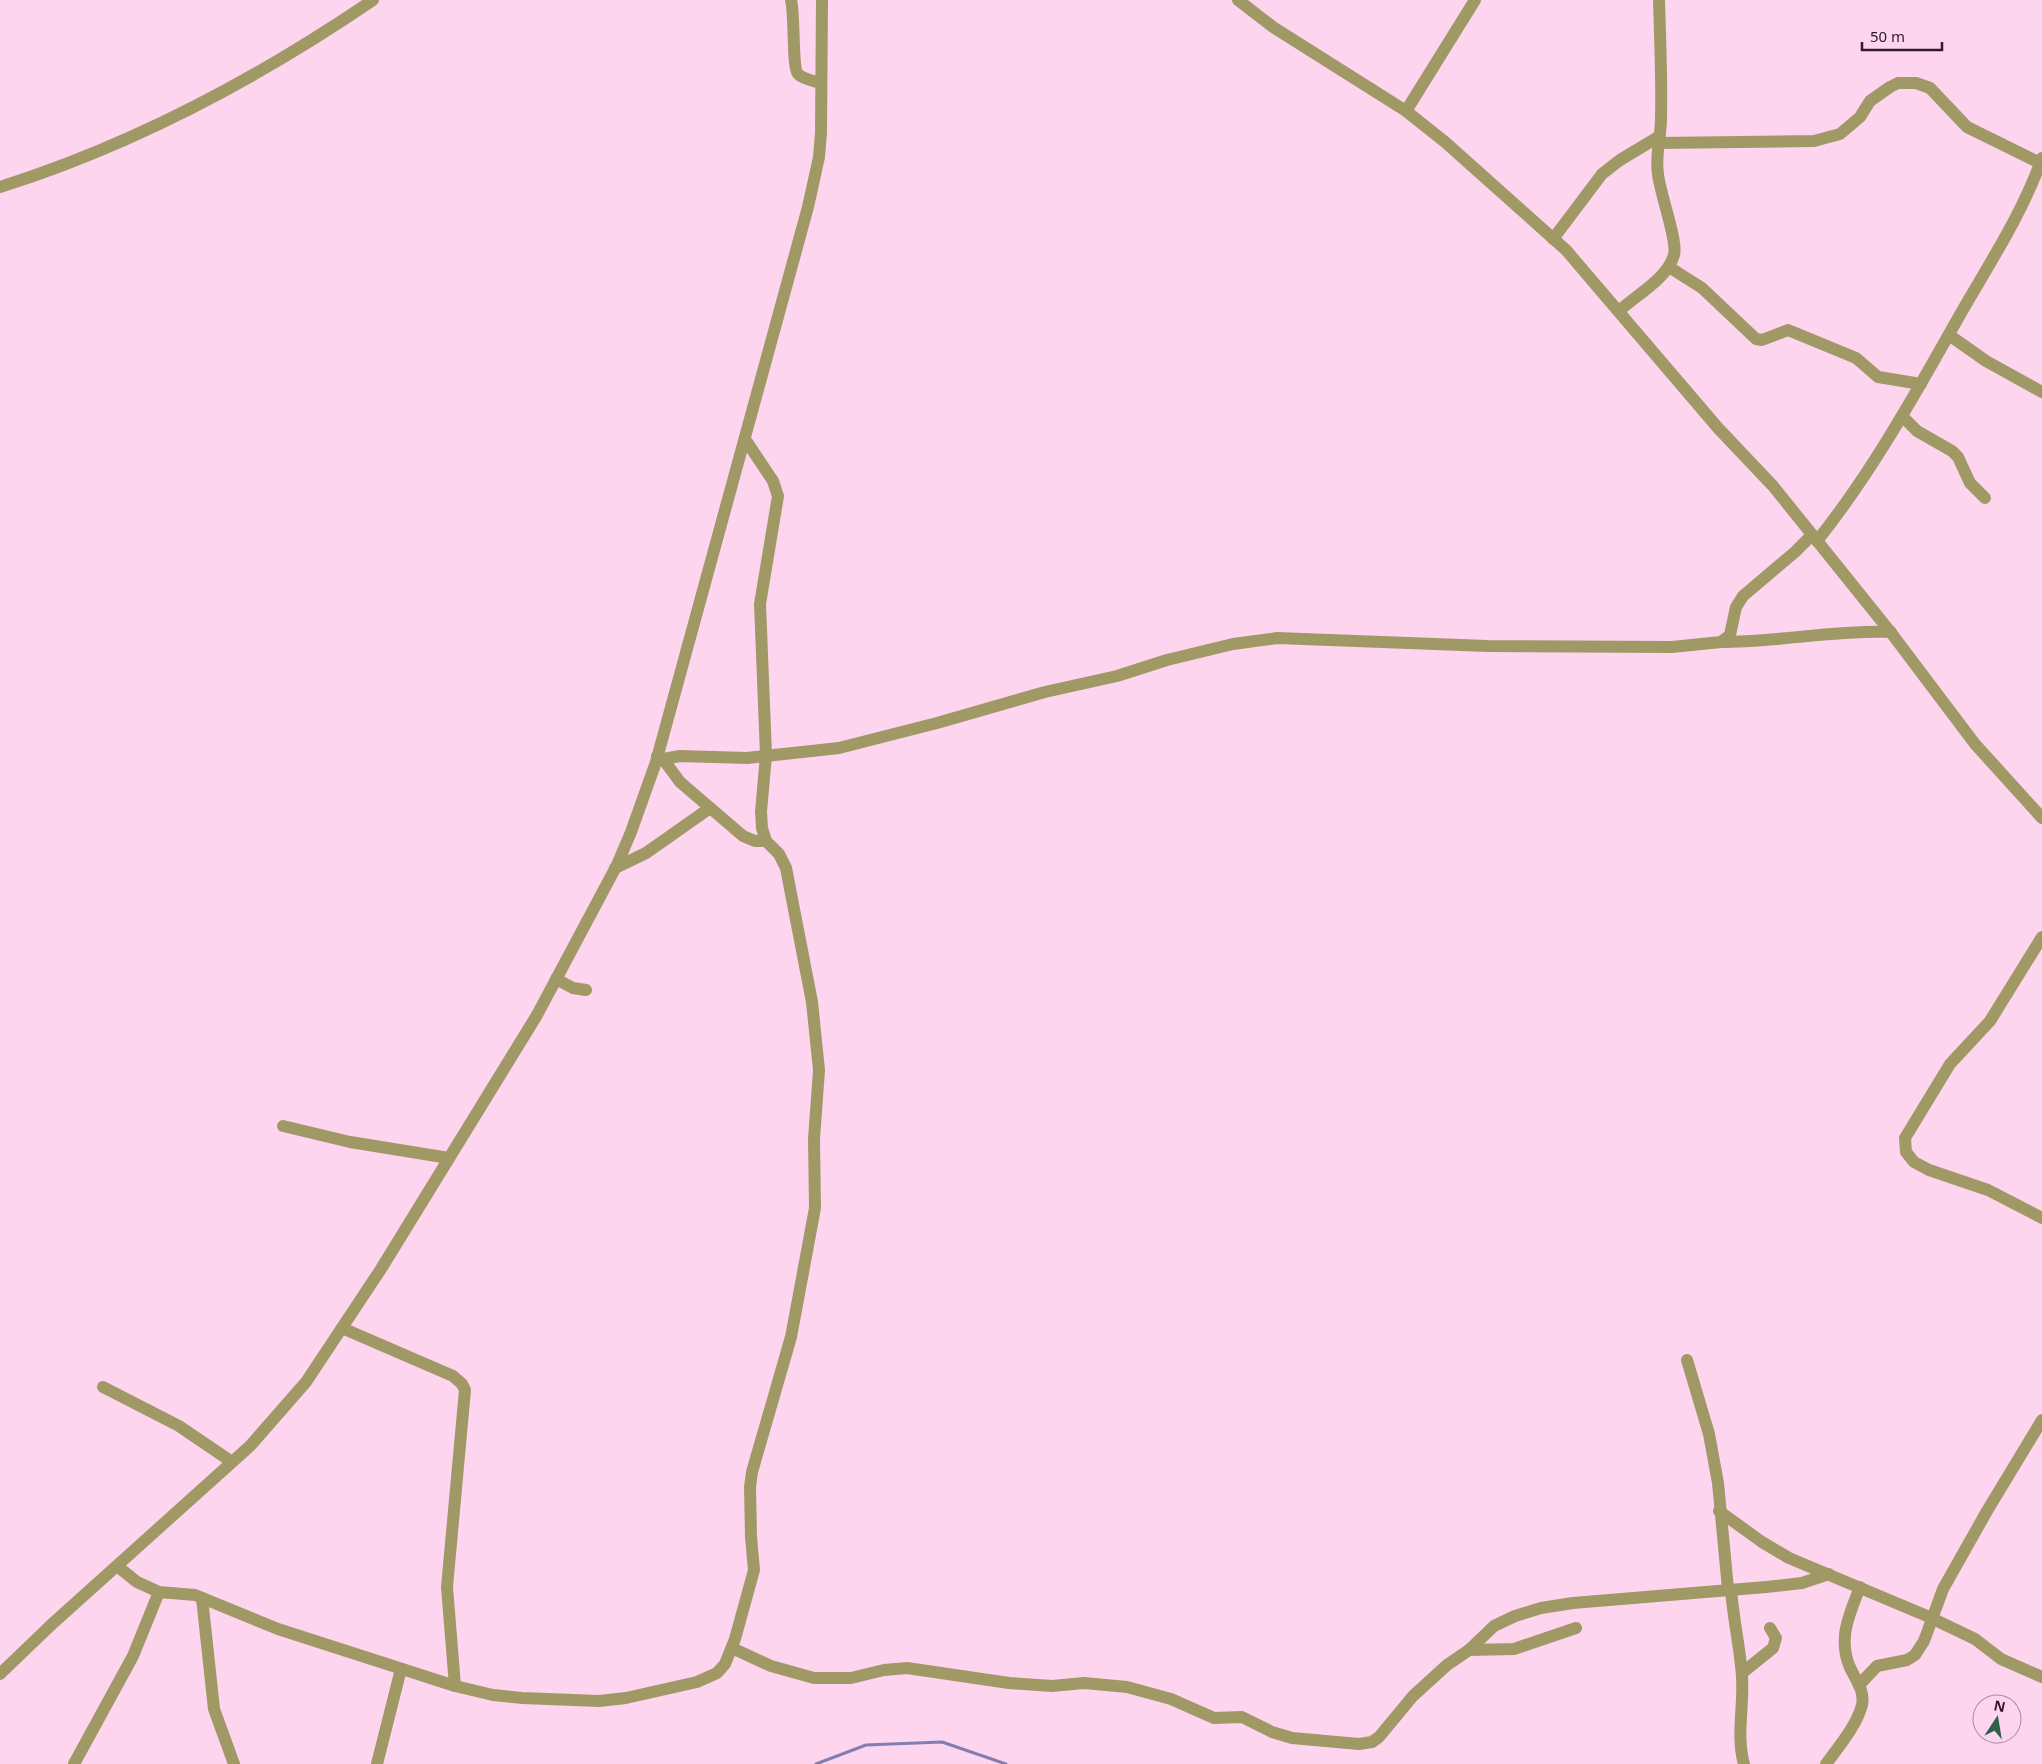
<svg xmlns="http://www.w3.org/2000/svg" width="2042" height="1764" viewBox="0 0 2042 1764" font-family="'Noto Sans',sans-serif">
	<rect width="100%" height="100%" fill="#fed5ef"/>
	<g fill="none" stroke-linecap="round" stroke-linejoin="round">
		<polyline stroke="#827eb3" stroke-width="3" points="816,1764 866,1745 942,1742 1006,1764"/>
		<g stroke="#a19965" stroke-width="12">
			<path d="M791,0C795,15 792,68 798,74C803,79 814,81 820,83"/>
			<polyline points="1238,0 1273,27 1406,111 1445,142 1566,250 1718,428 1773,486 1892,634 1975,744 2042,818"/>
			<polyline points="1406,111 1475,0"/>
			<polyline points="1659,143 1814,141 1840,134 1860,117 1870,101 1890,87 1898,83 1916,83 1930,88 1967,127 2040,163"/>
			<polyline points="1553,239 1602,174 1620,160 1660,136"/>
			<polyline points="1669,267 1702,288 1756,339 1762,340 1788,330 1856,358 1878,377 1921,384"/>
			<path d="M1619,311C1636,295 1667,279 1674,255C1678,241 1660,194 1658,174C1655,155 1661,137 1661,118C1662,79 1660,39 1659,0"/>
			<polyline points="1949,335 1986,361 2042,392"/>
			<polyline points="1902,416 1917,431 1952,451 1958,457 1970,483 1985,498"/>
			<path d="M1817,541C1872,472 1914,396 1957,320C1987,267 2022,215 2042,158"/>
			<path d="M1721,642C1778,642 1834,630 1891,632"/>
			<polyline points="657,756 663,759 680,782 743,836 755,841 766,841"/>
			<polyline points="663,759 680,756 747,758 839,748 937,723 1045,692 1117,676 1167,660 1233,644 1277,638 1487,646 1672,647 1721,642 1730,635 1736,607 1743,596 1795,552 1812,535"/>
			<polyline points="615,868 646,853 710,808"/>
			<polyline points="2042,937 1990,1021 1950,1064 1905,1138 1906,1152 1914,1162 1929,1170 1988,1190 2042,1218"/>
			<polyline points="556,979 573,988 586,990"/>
			<polyline points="283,1126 350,1142 449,1158"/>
			<polyline points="342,1328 453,1376 462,1384 465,1390 447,1587 455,1686"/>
			<polyline points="1687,1360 1709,1434 1718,1483 1728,1589"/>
			<polyline points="103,1387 179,1426 232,1462"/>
			<polyline points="1719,1511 1762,1542 1789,1558 1927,1616 1975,1639 2001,1659 2042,1677"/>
			<polyline points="117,1566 137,1582 159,1592 195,1595 278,1629 455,1686 493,1695 522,1698 599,1701 626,1698 697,1682 717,1673 725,1664 735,1639 754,1570 751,1537 750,1487 752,1472 791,1337 815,1208 814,1139 819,1070 812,1002 786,868 779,854 766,841 762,828 761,812 766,755 760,604 778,496 773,481 745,439"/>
			<path d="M1731,1589C1733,1618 1740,1647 1742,1676C1744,1705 1736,1737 1744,1764"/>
			<polyline points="202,1598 214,1709 234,1764"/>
			<polyline points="732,1648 771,1666 814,1678 851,1678 884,1670 907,1668 1009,1683 1052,1686 1084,1683 1127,1687 1171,1699 1214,1718 1242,1717 1272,1732 1292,1738 1359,1744 1372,1742 1379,1737 1413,1696 1447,1665 1469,1650 1494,1626 1515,1616 1541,1608 1573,1603 1766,1587 1802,1583 1829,1574"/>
			<polyline points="1469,1650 1514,1649 1576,1628"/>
			<polyline points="1742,1673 1773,1648 1776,1638 1770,1628"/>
			<polyline points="1859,1685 1877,1666 1907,1660 1915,1655 1924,1641 1943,1589 1987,1511 2042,1420"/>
			<polyline points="74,1764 133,1656 159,1592"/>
			<polyline points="377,1764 401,1669"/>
			<path d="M1826,1764C1839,1746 1856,1727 1862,1705C1865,1689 1854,1678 1849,1665C1838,1637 1850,1613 1860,1587"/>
		</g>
		<g stroke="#a19965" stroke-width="12">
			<path d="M0,187C133,145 257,79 373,0"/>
			<polyline points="0,1674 51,1625 250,1446 306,1382 381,1269 537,1015 617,865 631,832 656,762 808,207 819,157 821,133 822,0"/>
		</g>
	</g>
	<g transform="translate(1997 1719) rotate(12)"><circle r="24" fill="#fed5ef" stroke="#ac8aa0"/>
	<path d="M0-4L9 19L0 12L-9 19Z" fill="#2d6248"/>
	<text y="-8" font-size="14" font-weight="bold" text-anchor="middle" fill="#311929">N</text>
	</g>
	<path d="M1862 42v8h80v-8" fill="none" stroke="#311929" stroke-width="2.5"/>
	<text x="1870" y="42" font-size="15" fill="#311929" stroke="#fed5ef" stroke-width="4" paint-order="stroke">50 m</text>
</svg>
